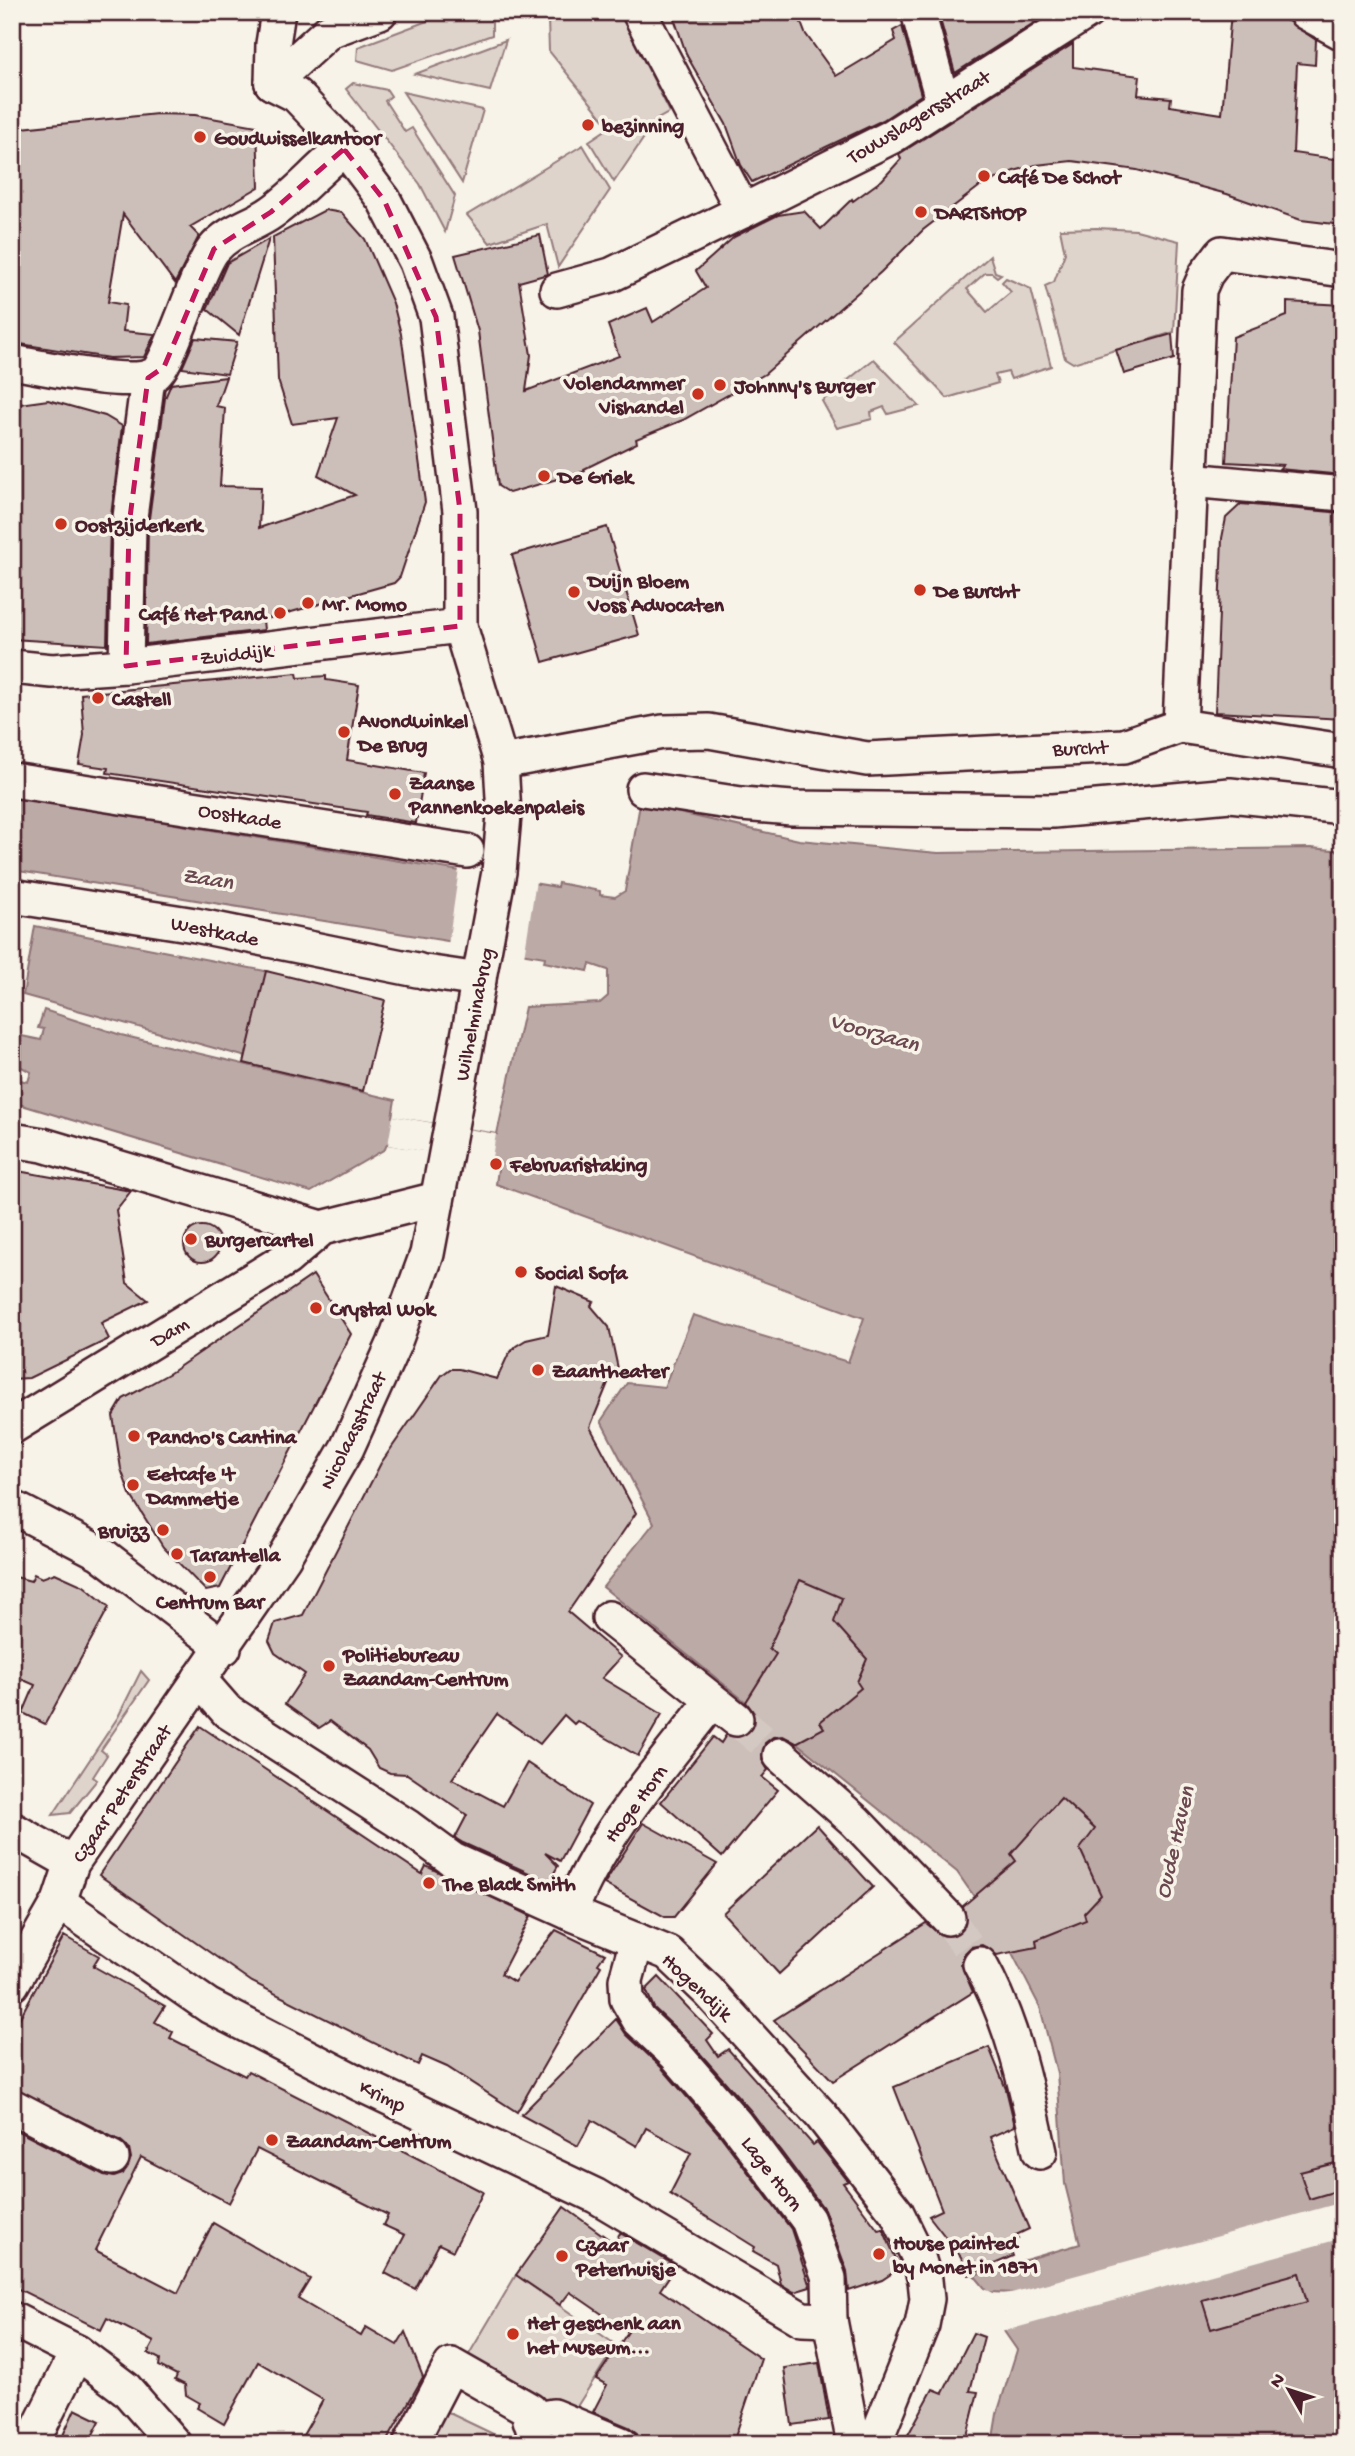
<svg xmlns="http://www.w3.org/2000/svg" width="1355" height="2456" viewBox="0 0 1355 2456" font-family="'Gochi Hand',sans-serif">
	<rect width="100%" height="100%" fill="#f7f3e8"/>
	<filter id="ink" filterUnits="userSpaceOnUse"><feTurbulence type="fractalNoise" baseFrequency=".0143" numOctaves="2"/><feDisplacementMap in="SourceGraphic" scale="14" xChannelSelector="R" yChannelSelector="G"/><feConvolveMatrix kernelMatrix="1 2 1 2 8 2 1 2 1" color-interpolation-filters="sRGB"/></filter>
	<g filter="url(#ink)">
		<g fill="#ded4cc" stroke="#947a7c" stroke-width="2">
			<polygon points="451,12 511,12 510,19 492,20 492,35 392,70 357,60 358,47"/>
			<polygon points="530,12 619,12 670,112 656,120 614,182 589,141 610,127 549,51 548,18 528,19"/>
			<polygon points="506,40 490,91 415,74"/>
			<polygon points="353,83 387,90 391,96 385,101 405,132 412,128 455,196 445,232 420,184 346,89"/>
			<polygon points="403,92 483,110 462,183"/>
			<polygon points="583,145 610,190 558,267 547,224 490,243 467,215"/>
			<polygon points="1097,228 1136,230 1179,241 1174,332 1073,363 1065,358 1045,286 1054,282 1065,253 1060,229"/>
			<polygon points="990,256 995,272 1001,274 997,277 992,273 985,273 967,289 987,312 1011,292 1002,282 1006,278 1031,289 1051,366 1011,379 1008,372 995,375 998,383 947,398 894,342"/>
			<polygon points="874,359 919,406 888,414 884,407 871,412 872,419 837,428 822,401"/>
			<polygon points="141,1671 149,1680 101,1750 107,1755 93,1777 97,1780 70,1813 53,1815 118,1717"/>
			<polygon points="516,2275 616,2345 571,2416 465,2361"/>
			<polygon points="445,2411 514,2444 429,2444"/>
		</g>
		<g fill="#bcaaa7" stroke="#8e7275" stroke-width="2">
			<polygon points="12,797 557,887 558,883 600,891 600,895 615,897 625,891 640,804 799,840 938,853 1311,848 1343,851 1343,2444 992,2444 997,2414 1017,2350 1004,2331 1015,2293 988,2292 974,2275 1080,2244 1065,2184 1057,2073 1040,2007 1009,1947 957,1872 603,1587 654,1523 601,1421 627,1383 664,1387 693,1315 848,1362 864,1318 496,1184 498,1169 492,1161 387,1144 385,1149 311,1192 12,1102 20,1080 28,1082 31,1072 12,1062 12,1034 41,1040 44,1029 38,1028 44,1010 121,1035 395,1100 392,1117 497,1134 525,1007 600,1003 608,996 608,970 590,964 588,971 544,962 545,957 12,870"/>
			<polygon points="35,926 270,972 250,1058 23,995"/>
		</g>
		<g fill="#f7f3e8">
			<polygon points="459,869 536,881 524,957 448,945"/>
			<polygon points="393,1116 496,1134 491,1163 388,1145"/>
			<polygon points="1343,2202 1343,2238 1001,2332 1010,2297 986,2295 976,2285 998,2295 1015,2292"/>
		</g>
		<g fill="#ccbfb9" stroke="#4a1f2b" stroke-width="2">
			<polygon points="672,12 797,12 805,33 836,76 896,40 893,31 902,26 921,95 883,120 752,182 741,165 726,124 687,56"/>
			<polygon points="938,12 1051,12 955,73"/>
			<polygon points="1231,12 1261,12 1288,21 1316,40 1315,65 1297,63 1293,153 1341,160 1343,225 1301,220 1227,194 1137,170 1072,161 1036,165 1014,171 980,186 923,230 881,272 765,374 683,420 636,439 637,443 584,469 585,471 509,493 498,486 478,331 455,255 540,235 548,274 519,282 531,355 526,391 619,356 608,325 647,308 653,322 706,288 696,271 734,237 778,215 804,211 821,229 852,199 853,201 882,180 901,159 899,154 1073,44 1073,67 1140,76 1138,95 1171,98 1170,106 1222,114"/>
			<polygon points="157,114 195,115 257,126 259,187 190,227 199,236 175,283 123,214 108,302 126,305 123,331 155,334 144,357 109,358 14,343 20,291 12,279 12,129"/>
			<polygon points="325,210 342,213 365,239 393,303 401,334 425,502 400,577 394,583 263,620 264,630 146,644 148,526 165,398 171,384 226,377 216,406 225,408 220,486 261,487 259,528 355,495 318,475 338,418 292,424 278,380 273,237"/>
			<polygon points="269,239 239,335 207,309 227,263"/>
			<polygon points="1287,302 1343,305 1340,418 1343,418 1343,475 1279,469 1283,465 1226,462 1233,337 1287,316"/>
			<polygon points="1172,334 1174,359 1124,374 1116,350"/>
			<polygon points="195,338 237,342 227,374 182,368"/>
			<polygon points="48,400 105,416 122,426 110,524 107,645 12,639 12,416 20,404"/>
			<polygon points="1241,504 1343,513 1343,719 1215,712 1222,538 1226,518"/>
			<polygon points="607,527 639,635 543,662 512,555"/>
			<polygon points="297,673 298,678 326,676 326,680 359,685 347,760 424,773 416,823 366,815 367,812 107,773 108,768 79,764 84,735 81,694"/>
			<polygon points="266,971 385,1000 363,1091 244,1063"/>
			<polygon points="12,1170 131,1191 116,1210 127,1283 148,1300 101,1323 109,1339 29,1378 12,1379"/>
			<circle cx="202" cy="1244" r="18"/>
			<polygon points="313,1275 351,1334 220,1588 206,1591 163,1547 130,1494 121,1469 113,1416 123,1399 170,1373"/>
			<polygon points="556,1286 594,1302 591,1306 609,1327 620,1378 610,1378 590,1427 636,1513 568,1612 621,1657 602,1678 662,1714 638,1756 577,1721 574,1724 564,1715 540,1744 497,1714 452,1779 503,1806 527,1763 590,1805 560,1861 545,1853 558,1866 549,1882 463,1843 455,1838 467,1815 407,1774 390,1773 379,1768 368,1750 330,1721 319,1728 285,1704 305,1674 275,1653 269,1641 275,1623 303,1615 381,1463 442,1375 450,1369 459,1369 497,1379 508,1355 516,1346 526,1340 548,1335"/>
			<polygon points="55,1573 84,1586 109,1607 45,1724 23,1713 35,1685 12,1675 12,1576 31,1581 34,1574 42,1578"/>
			<polygon points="800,1580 842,1598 834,1622 867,1659 857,1682 861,1688 820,1722 824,1728 796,1743 783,1736 773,1737 765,1743 762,1760 768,1770 762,1777 778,1790 722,1857 661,1802 713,1737 721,1743 726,1735 742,1737 751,1730 754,1713 746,1702 776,1654 769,1648"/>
			<polygon points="200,1726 422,1874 426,1866 531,1916 501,1974 514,1982 556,1930 605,1954 598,1964 601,1966 517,2112 447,2067 422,2056 418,2065 252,1982 99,1875"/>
			<polygon points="1061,1798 1095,1829 1080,1849 1101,1895 1084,1913 1086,1920 1036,1940 1037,1947 997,1955 982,1945 971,1947 964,1954 961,1964 973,1992 833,2081 774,2020 926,1923 943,1937 961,1932 967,1923 963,1906 1016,1861 1011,1854"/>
			<polygon points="643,1823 717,1864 674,1917 665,1917 604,1884"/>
			<polygon points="817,1825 873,1887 779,1974 723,1913"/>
			<polygon points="64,1936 99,1956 93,1966 165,2006 155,2022 173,2032 170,2038 245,2076 248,2071 483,2192 453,2251 439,2244 415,2289 385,2273 405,2235 383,2225 388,2215 257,2149 229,2203 141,2157 95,2250 178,2293 213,2223 310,2279 298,2299 361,2336 366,2327 397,2345 405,2332 423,2377 385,2444 298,2444 323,2400 258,2362 224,2424 197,2408 200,2403 186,2395 185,2385 175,2380 177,2375 159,2366 160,2359 148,2353 154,2342 107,2318 101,2330 12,2286 12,2128 104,2175 114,2177 123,2174 131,2158 129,2148 121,2141 12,2087 12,2032"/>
			<polygon points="659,1977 713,2034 707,2040 718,2056 728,2049 813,2145 817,2142 848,2181 843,2183 878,2230 883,2229 900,2268 882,2280 849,2291 847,2271 824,2209 750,2110 689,2041 654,2008 646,1990"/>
			<polygon points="616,2019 626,2034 661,2067 720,2135 791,2229 810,2287 794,2292 781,2284 776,2264 753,2251 755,2247 670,2194 691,2153 646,2128 637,2146 592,2120 578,2146 521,2115"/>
			<polygon points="989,2047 1006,2089 1015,2126 990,2137 1029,2229 1016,2235 1018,2239 1008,2243 1013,2256 969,2275 961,2257 929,2216 942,2210 894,2087"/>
			<polygon points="1343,2161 1343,2189 1309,2199 1300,2172"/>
			<polygon points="564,2207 614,2243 620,2233 676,2266 660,2290 761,2359 735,2437 728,2435 725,2444 640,2444 637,2433 629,2427 593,2412 607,2385 596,2379 628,2332 570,2292 560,2305 516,2275"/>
			<polygon points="1299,2273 1307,2302 1211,2329 1202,2300"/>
			<polygon points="973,2333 984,2337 970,2391 978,2392 966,2440 951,2436 948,2444 903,2444 933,2389 943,2393"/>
			<polygon points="819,2363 829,2420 792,2425 784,2368"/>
			<polygon points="75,2409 100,2421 88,2444 59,2444"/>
		</g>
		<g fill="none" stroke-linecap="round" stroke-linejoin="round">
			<g stroke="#d4c9c2" stroke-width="33" stroke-dasharray="33 17" stroke-linecap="butt">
				<polyline points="736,1719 780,1755"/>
				<polyline points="948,1918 980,1964"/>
			</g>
			<g stroke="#4a1f2b" stroke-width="38">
				<g id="minor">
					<polyline points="639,12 743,211 891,137 1087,12"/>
					<polyline points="918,12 943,103"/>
					<polyline points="1305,12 1343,33"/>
					<polyline points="272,83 329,31 380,12"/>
					<polyline points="272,83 273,44 278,12"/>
					<polyline points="557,290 611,275 743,211"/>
					<path d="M12,362C42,367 132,388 155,374C168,367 196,272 213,250C229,230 253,226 272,212C298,194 319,168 344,149"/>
					<polyline points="1190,480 1343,494"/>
					<polyline points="126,666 129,525 148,378"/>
					<polyline points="12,667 52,671 126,666 460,626"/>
					<polyline points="1180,726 1199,290 1206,274 1222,253 1343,270"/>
					<polyline points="501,762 663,732 709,731 867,759 1124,746 1180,726 1343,751"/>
					<polyline points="12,780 467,851"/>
					<polyline points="643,789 741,804 792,808 1053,811 1230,795 1343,807"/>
					<polyline points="12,896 195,925 417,970"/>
					<polyline points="425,972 479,980"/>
					<polyline points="12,1140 43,1145 322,1228"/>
					<polyline points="12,1427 286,1259 322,1228 437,1199"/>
					<polyline points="12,1507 100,1553 224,1648"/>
					<polyline points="609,1618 736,1719"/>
					<polyline points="199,1679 227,1711 408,1827 453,1860 570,1913 668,1953 708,1991 821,2115 897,2213 917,2254 925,2280 927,2299 922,2325 874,2444"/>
					<polyline points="780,1755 855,1821 948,1918"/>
					<polyline points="12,1829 72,1863"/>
					<polyline points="59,1902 209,2006 360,2084 596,2196 802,2319 830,2320"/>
					<path d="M570,1913C601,1833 660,1769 712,1701"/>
					<polyline points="637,1940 626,1980 627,1999 639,2020 675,2054 735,2123 808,2220 829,2278 830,2320 854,2444"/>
					<path d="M980,1964C1013,2023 1026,2086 1040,2152"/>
					<polyline points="12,1984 59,1902 72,1863 284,1557 347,1448 394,1344 427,1254 499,872 504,815 501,762 460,626 460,511 436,317 416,262 384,200 338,139 296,95 272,83"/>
					<polyline points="12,2106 112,2158"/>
					<polyline points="12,2319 77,2352 126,2389 174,2444"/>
					<polyline points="530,2420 553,2416 621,2444"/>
					<polyline points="31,2444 77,2352"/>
					<polyline points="410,2444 451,2365 530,2410 534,2435 530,2444"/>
				</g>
			</g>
			<use href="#minor" stroke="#f7f3e8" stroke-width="33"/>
		</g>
	</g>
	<path fill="none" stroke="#c2185b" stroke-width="5" stroke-dasharray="14 9" stroke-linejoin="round" d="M344,149L384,200L436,317L460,511V626L126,666L129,525L148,378L164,367L214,249L271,212Z"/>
	<g fill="#c8321e" stroke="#f7f3e8" stroke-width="2.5">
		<circle cx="588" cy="125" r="7"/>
		<circle cx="200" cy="137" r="7"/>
		<circle cx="984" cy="176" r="7"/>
		<circle cx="921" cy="212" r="7"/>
		<circle cx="720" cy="385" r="7"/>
		<circle cx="698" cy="394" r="7"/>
		<circle cx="544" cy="476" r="7"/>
		<circle cx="61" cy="524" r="7"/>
		<circle cx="920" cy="590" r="7"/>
		<circle cx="574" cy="592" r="7"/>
		<circle cx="308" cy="603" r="7"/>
		<circle cx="280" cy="613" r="7"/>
		<circle cx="98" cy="698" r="7"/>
		<circle cx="344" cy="732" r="7"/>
		<circle cx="395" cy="794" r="7"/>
		<circle cx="496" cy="1164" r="7"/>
		<circle cx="191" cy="1239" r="7"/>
		<circle cx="521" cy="1272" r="7"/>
		<circle cx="316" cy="1308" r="7"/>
		<circle cx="538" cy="1370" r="7"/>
		<circle cx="134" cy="1436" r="7"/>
		<circle cx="133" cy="1485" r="7"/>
		<circle cx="163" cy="1530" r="7"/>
		<circle cx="177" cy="1554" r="7"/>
		<circle cx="210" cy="1577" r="7"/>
		<circle cx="329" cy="1666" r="7"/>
		<circle cx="429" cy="1883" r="7"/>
		<circle cx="272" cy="2140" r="7"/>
		<circle cx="879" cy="2254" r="7"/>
		<circle cx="562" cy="2256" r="7"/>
		<circle cx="513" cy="2334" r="7"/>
	</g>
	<g text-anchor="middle" stroke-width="7" stroke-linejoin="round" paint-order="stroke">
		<g font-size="21" fill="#4a1f2b" stroke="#f7f3e8">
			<text transform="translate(918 116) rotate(-31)" y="7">Touwslagersstraat</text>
			<text transform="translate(236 653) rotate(-7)" y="7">Zuiddijk</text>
			<text transform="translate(1080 747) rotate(-2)" y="7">Burcht</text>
			<text transform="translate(240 815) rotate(9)" y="7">Oostkade</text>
			<text transform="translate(215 930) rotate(11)" y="7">Westkade</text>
			<text transform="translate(473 1014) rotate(-79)" y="7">Wilhelminabrug</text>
			<text transform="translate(169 1331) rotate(-32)" y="7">Dam</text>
			<text transform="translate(352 1430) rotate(-64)" y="7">Nicolaasstraat</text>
			<text transform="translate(121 1793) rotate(-56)" y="7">Czaar Peterstraat</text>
			<text transform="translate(635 1803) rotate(-53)" y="7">Hoge Horn</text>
			<text transform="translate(698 1986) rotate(43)" y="7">Hogendijk</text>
			<text transform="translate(383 2095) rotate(26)" y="7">Krimp</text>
			<text transform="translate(773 2173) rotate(53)" y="7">Lage Horn</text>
		</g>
		<g font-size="21" font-weight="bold" fill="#4a1f2b" stroke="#f7f3e8" text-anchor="start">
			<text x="602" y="132">bezinning</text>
			<text x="214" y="144">Goudwisselkantoor</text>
			<text x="998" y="183">Café De Schot</text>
			<text x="935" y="219">DARTSHOP</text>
			<text x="684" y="389" text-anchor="end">Volendammer<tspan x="684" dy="24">Vishandel</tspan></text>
			<text x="734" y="392">Johnny's Burger</text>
			<text x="558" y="483">De Griek</text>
			<text x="75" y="531">Oostzijderkerk</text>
			<text x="588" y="587">Duijn Bloem<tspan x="588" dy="24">Voss Advocaten</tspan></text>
			<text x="934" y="597">De Burcht</text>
			<text x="322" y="610">Mr. Momo</text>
			<text x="266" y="620" text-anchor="end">Café Het Pand</text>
			<text x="112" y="705">Castell</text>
			<text x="358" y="727">Avondwinkel<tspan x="358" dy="24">De Brug</tspan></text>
			<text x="409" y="789">Zaanse<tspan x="409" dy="24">Pannenkoekenpaleis</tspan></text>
			<text x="510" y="1171">Februaristaking</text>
			<text x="205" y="1246">Burgercartel</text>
			<text x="535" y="1279">Social Sofa</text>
			<text x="330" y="1315">Crystal Wok</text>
			<text x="552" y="1377">Zaantheater</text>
			<text x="148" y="1443">Pancho's Cantina</text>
			<text x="147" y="1480">Eetcafe 't<tspan x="147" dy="24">Dammetje</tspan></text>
			<text x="149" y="1537" text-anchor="end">Bruizz</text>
			<text x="191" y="1561">Tarantella</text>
			<text x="210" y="1608" text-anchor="middle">Centrum Bar</text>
			<text x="343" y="1661">Politiebureau<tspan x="343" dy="24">Zaandam-Centrum</tspan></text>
			<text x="443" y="1890">The Black Smith</text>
			<text x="286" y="2147">Zaandam-Centrum</text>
			<text x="893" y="2249">House painted<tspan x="893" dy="24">by Monet in 1871</tspan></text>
			<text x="576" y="2251">Czaar<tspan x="576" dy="24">Peterhuisje</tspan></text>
			<text x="527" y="2329">Het geschenk aan<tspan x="527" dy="24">het Museum...</tspan></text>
		</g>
		<g font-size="23" font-style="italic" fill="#6c4950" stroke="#f7f3e8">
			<text transform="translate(208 877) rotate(9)" y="8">Zaan</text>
			<text transform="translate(875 1031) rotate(16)" y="8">Voorzaan</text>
			<text transform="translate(1173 1842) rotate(-77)" y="8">Oude Haven</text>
		</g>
	</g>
	<rect width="1355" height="2456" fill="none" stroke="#f7f3e8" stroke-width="42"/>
	<rect x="21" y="21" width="1313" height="2414" fill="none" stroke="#4a1f2b" stroke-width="2.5" filter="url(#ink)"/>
	<g transform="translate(1289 2390) rotate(309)" stroke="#f7f3e8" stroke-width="5" paint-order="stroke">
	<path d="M0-5L12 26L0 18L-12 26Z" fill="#4a1f2b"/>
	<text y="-10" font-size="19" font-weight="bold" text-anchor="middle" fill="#4a1f2b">N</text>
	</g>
</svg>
